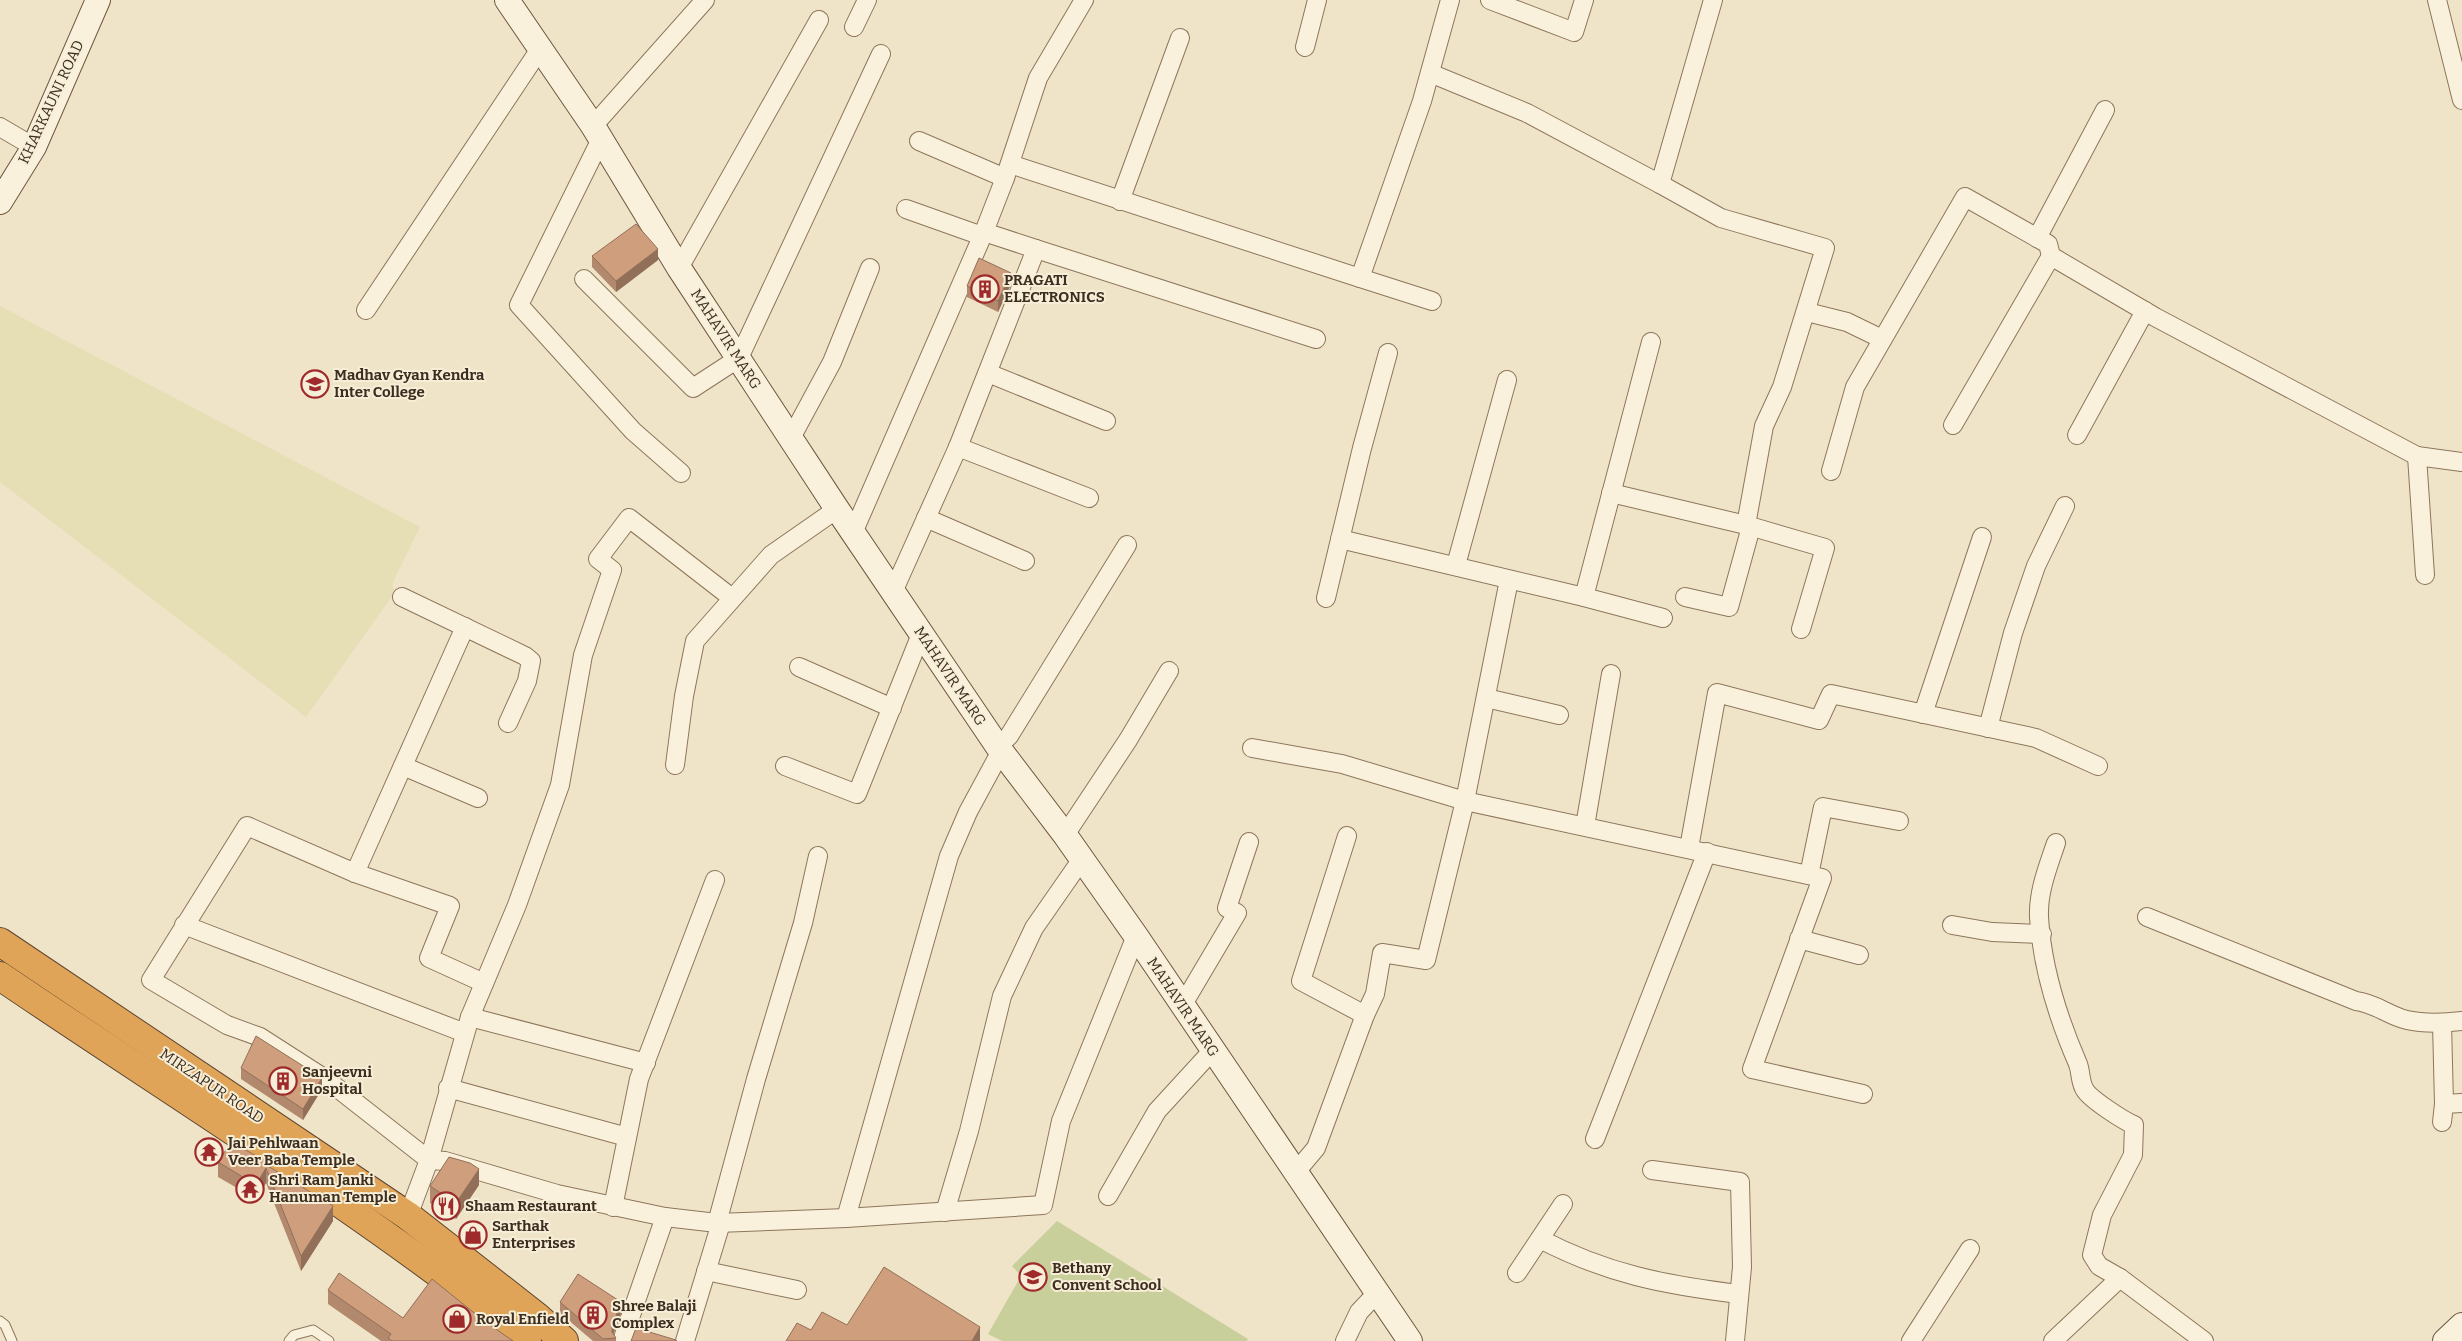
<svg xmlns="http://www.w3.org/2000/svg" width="2462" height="1341" viewBox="0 0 2462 1341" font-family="Bitter,serif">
	<rect width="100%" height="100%" fill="#f0e4c8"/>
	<polygon fill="#e6deb5" points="0,306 420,527 392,584 395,592 306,717 0,482"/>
	<polygon fill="#c9cf9b" points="1057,1221 1248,1339 1247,1341 1002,1341 988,1334 1021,1276 1012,1266"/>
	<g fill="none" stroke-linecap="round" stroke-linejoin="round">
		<g stroke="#8d765c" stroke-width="11">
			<g id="lane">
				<polyline points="0,1321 5,1325 12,1341"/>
				<polyline points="289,1341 294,1335 313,1330 329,1341"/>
			</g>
		</g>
		<g stroke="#8d765c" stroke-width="20">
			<g id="street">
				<polyline points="1490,0 1574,32 1584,0"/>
				<polyline points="2437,0 2462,100"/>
				<polyline points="854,27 867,0"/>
				<polyline points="1305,47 1317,0"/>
				<polyline points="1430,73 1527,113 1660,184 1713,0"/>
				<polyline points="593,126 705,0"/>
				<polyline points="0,127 34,147"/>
				<polyline points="601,139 519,305 633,431 681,473"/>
				<polyline points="919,141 1005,178"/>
				<polyline points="1010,164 1360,278 1422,101 1450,0"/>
				<polyline points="1660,184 1721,218 1825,248 1782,387 1764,426 1746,525"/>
				<polyline points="1120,201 1180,38"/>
				<polyline points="906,209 982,236"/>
				<polyline points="984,232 1036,249"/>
				<polyline points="2037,238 2105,110"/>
				<polyline points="679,268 819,20"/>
				<polyline points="1360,278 1432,301"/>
				<polyline points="584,279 693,388 739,358 881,54"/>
				<polyline points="366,310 540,49"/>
				<polyline points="1807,312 1847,322 1882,339"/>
				<polyline points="988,373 1106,421"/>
				<polyline points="1953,425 2051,256"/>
				<polyline points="2077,435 2145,311"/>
				<polyline points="791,438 832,362 870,268"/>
				<polyline points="958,447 1089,498"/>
				<polyline points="2417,456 2425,575"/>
				<polyline points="1831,471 1855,387 1965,197 2048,244 2051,256 2155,317 2417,456 2462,462"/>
				<polyline points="1611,493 1746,525 1825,548 1801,629"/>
				<polyline points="926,518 1025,561"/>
				<polyline points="853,533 984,232 1005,178 1038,78 1084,0"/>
				<polyline points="1340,539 1584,597 1651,342"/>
				<polyline points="1456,565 1507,380"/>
				<polyline points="893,592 958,447 1036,249 1316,339"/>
				<polyline points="402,597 525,656 531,661 527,681 508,723"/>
				<polyline points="1584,597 1663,618"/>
				<polyline points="1685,597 1729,607 1751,527"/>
				<polyline points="1326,598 1362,448 1388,353"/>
				<polyline points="799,667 892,708"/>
				<polyline points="1486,698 1559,715"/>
				<polyline points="1923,714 1982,537"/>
				<polyline points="1988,728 2013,633 2036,566 2065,506"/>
				<polyline points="998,747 1009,736 1127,545"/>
				<polyline points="1252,748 1342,764 1465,801 1822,878 1752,1069 1863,1094"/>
				<polyline points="675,765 684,696 695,641 771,555 837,509"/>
				<polyline points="403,766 478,798"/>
				<polyline points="785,766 857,794 921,634"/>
				<polyline points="1585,826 1611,674"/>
				<polyline points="1065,835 1128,740 1169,671"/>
				<polyline points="1347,836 1301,981 1365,1015"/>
				<path d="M2056,843C2048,867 2038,891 2039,917C2042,968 2058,1018 2078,1064C2081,1072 2080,1083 2085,1090C2090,1099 2124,1121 2134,1125L2133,1155L2102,1215L2092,1255L2099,1266L2120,1278L2204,1341"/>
				<polyline points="1689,848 1717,693 1819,720 1831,694 2036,738 2098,766"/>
				<polyline points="355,873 465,627"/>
				<polyline points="1809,875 1823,807 1899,821"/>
				<path d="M2147,917L2356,1001C2375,1003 2389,1016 2407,1020C2425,1024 2444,1023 2462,1021"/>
				<polyline points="184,925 465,1033"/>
				<polyline points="1952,925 1992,932 2042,934"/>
				<polyline points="1799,939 1859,955"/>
				<polyline points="484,983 429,958 450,906 355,873 247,826 151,980 227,1025 260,1037 327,1080 429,1160 445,1161 557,1194 665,1217 717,1223 846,1218 1043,1205 1061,1121 1136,936"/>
				<polyline points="1182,1006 1237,913 1227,908 1249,842"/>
				<polyline points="470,1017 646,1063"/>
				<polyline points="2442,1023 2444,1104 2442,1122"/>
				<polyline points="448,1088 627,1137"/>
				<polyline points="2444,1104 2462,1103"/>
				<polyline points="1595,1139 1707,852"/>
				<polyline points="1652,1170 1740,1182 1742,1267 1735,1341"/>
				<polyline points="1295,1173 1316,1148 1365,1015 1375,994 1382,953 1426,960 1465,801 1509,580"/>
				<polyline points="1108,1196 1157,1111 1212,1051"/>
				<polyline points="613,1207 639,1079 715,880"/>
				<polyline points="945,1212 969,1131 1002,996 1034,928 1082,859"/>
				<polyline points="408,1216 429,1160 470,1017 517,905 560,785 583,655 612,570 598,559 629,518 732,598"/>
				<polyline points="846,1218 949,856 968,812 1001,751"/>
				<polyline points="717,1223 756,1079 803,923 818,856"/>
				<path d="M1540,1239C1607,1274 1665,1285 1739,1294"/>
				<polyline points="706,1271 797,1290"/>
				<polyline points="1517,1273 1563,1204"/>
				<polyline points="622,1341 665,1217"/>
				<polyline points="685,1341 721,1223"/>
				<polyline points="1345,1341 1359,1312 1378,1292"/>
				<polyline points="1911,1341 1970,1249"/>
				<polyline points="2053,1341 2120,1278"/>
			</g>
		</g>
		<g stroke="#6f573f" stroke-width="26">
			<g id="secondary">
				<polyline points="507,0 593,126 679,268 837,509 998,747 1065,835 1136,936 1410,1341"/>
				<polyline points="0,202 34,147 98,0"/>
				<polyline points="2445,1341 2462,1325"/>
			</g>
		</g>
		<g stroke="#5b4430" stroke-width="30">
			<g id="highway">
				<polyline points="0,942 408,1216 536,1316 564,1341"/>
				<path d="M0,976C177,1096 360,1208 527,1341"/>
			</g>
		</g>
		<use href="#lane" stroke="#faf1dc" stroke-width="9"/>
		<use href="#street" stroke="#faf1dc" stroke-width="18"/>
		<use href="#secondary" stroke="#faf1dc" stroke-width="24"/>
		<use href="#highway" stroke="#e0a458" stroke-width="28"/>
	</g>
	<g fill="#b2896c">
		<polygon points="592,256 658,260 616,292 592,267"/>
		<polygon points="1011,284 998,312 967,297 967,286"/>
		<polygon points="241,1068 322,1089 303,1120 241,1079"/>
		<polygon points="218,1162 269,1166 333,1221 301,1271 266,1183 256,1199 218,1177"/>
		<polygon points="479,1185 456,1219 430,1203 430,1186"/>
		<polygon points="328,1290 403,1318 483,1320 513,1341 381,1341 328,1304"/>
		<polygon points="560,1302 621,1313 613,1334 616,1338 616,1341 593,1341 560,1313"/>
	</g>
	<g fill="#916f58">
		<polygon points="658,249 658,260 616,292 616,281"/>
		<polygon points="1011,273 1011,284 998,312 998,301"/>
		<polygon points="322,1078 322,1089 303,1120 303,1109"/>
		<polygon points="266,1168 266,1183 256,1199 256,1185"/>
		<polygon points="479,1169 479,1185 456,1219 456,1203"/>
		<polygon points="333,1206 333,1221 301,1271 301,1256"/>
		<polygon points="621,1302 621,1313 612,1338 612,1327"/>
		<polygon points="980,1327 980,1341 972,1341"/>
	</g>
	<g fill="#cf9f7d" stroke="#916f58">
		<polygon points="636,224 658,249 616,281 592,256"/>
		<polygon points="979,258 1011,273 998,301 967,286"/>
		<polygon points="256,1036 322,1078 303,1109 241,1068"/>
		<polygon points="231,1142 269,1163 268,1166 333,1206 301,1256 266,1168 256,1185 218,1162"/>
		<polygon points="449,1157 470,1163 479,1169 456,1203 430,1186"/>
		<polygon points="884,1267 980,1327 972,1341 786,1341 797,1323 811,1330 822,1312 847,1325"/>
		<polygon points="339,1273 403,1318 432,1279 483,1320 513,1341 392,1341 388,1338 391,1334 328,1290"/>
		<polygon points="578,1274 621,1302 612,1327 612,1332 616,1338 603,1339 560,1302"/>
		<polygon points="636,1328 676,1340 677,1341 631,1341"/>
	</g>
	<defs>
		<g id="building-ring" transform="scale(1.4375)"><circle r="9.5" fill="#f7eed8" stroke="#9e2a2b" stroke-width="1.5"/><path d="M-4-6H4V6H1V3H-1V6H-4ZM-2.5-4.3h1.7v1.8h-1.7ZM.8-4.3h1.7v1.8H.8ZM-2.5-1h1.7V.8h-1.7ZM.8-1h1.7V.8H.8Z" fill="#9e2a2b"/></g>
		<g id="university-ring" transform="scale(1.4375)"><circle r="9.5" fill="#f7eed8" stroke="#9e2a2b" stroke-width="1.5"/><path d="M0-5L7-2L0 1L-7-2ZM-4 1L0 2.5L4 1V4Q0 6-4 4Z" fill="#9e2a2b"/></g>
		<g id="temple-ring" transform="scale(1.4375)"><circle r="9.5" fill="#f7eed8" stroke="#9e2a2b" stroke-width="1.5"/><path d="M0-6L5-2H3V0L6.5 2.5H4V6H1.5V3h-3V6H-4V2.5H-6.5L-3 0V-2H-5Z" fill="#9e2a2b"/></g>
		<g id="restaurant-ring" transform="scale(1.4375)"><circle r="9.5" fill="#f7eed8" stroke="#9e2a2b" stroke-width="1.5"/><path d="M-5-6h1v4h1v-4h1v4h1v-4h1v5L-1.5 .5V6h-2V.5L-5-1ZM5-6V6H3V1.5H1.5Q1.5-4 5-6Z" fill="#9e2a2b"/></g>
		<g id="shop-ring" transform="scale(1.4375)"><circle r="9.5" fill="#f7eed8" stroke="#9e2a2b" stroke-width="1.5"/><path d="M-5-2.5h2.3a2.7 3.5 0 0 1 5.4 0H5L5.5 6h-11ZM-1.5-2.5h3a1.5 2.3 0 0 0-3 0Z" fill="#9e2a2b"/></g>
		<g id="school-ring" transform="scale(1.4375)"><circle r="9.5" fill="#f7eed8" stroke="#9e2a2b" stroke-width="1.5"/><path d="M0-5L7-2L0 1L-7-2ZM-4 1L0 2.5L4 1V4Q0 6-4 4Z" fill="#9e2a2b"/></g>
	</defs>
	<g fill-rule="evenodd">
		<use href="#building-ring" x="985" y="289"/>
		<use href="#university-ring" x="315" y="384"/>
		<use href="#building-ring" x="283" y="1081"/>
		<use href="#temple-ring" x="209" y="1152"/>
		<use href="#temple-ring" x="250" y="1189"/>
		<use href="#restaurant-ring" x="446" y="1206"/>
		<use href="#shop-ring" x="473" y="1235"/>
		<use href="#school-ring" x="1033" y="1277"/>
		<use href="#building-ring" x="593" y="1315"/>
		<use href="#shop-ring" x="457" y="1319"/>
	</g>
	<g text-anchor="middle" stroke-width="4" stroke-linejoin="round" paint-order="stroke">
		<g font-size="15" fill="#3d2e20" stroke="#f7eed8">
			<text transform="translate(51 102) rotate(-65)" y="5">KHARKAUNI ROAD</text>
			<text transform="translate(726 339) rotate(57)" y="5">MAHAVIR MARG</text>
			<text transform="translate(950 676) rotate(56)" y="5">MAHAVIR MARG</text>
			<text transform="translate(1183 1007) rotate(56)" y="5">MAHAVIR MARG</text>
			<text transform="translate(212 1086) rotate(34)" y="5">MIRZAPUR ROAD</text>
		</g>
		<g font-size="15" font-weight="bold" fill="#3d2e20" stroke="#f7eed8" text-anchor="start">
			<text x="1004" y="285">PRAGATI<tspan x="1004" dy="17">ELECTRONICS</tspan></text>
			<text x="334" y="380">Madhav Gyan Kendra<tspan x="334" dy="17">Inter College</tspan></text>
			<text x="302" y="1077">Sanjeevni<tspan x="302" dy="17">Hospital</tspan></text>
			<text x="228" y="1148">Jai Pehlwaan<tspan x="228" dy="17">Veer Baba Temple</tspan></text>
			<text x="269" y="1185">Shri Ram Janki<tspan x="269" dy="17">Hanuman Temple</tspan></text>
			<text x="465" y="1211">Shaam Restaurant</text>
			<text x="492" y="1231">Sarthak<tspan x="492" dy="17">Enterprises</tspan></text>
			<text x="1052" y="1273">Bethany<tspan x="1052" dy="17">Convent School</tspan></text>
			<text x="612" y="1311">Shree Balaji<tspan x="612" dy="17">Complex</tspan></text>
			<text x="476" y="1324">Royal Enfield</text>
		</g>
	</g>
</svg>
